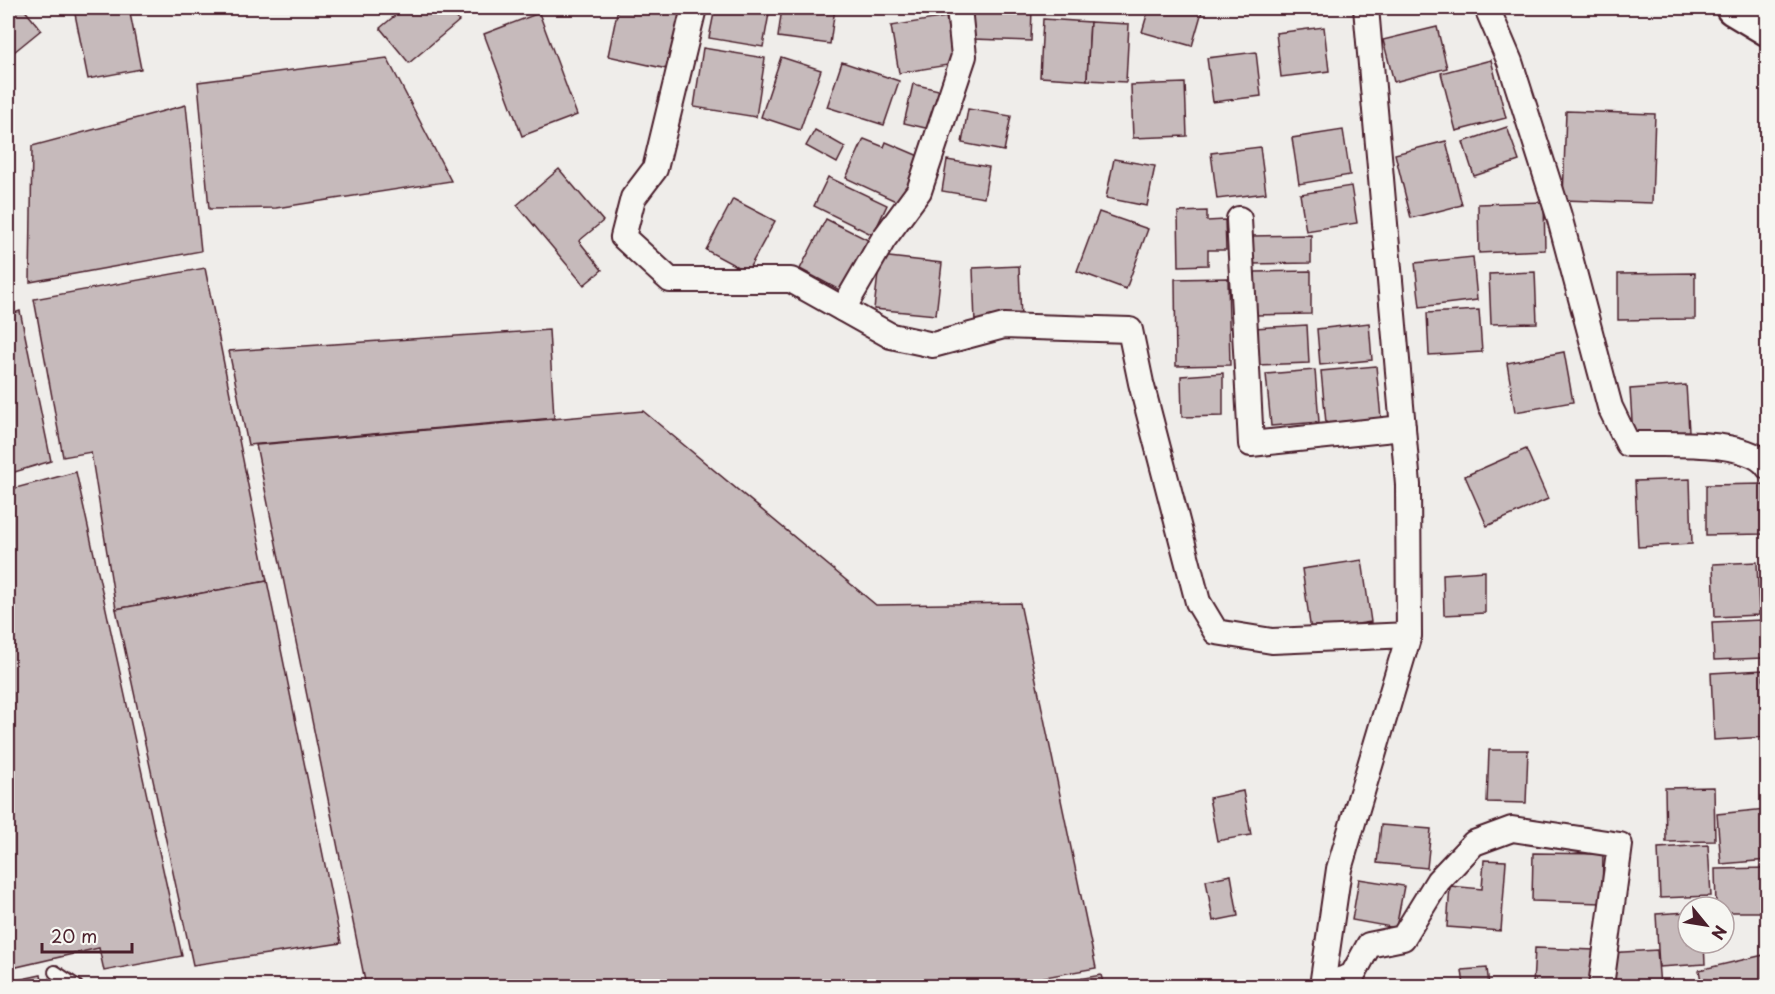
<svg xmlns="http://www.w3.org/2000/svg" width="1775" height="994" viewBox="0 0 1775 994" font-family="'Playpen Sans',sans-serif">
	<rect width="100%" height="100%" fill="#efedea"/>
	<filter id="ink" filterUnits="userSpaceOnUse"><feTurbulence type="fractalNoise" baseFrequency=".0167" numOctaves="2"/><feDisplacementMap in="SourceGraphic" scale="12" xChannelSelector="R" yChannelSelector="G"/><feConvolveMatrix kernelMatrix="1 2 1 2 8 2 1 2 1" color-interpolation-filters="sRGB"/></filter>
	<g filter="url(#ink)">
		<g fill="#c6babb" stroke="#4a1f2b" stroke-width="1.5">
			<polygon points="8,8 23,8 41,30 14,52 8,43"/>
			<polygon points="110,8 129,8 141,69 88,79 75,14"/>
			<polygon points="404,8 448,8 459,21 409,63 380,28"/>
			<polygon points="618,8 648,8 680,14 667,69 608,56"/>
			<polygon points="715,8 770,8 763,47 709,38"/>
			<polygon points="782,8 835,8 830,44 778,37"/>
			<polygon points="973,8 1032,8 1031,41 972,39"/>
			<polygon points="1149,8 1203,8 1192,46 1142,32"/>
			<polygon points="539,13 577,115 522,136 484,34"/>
			<polygon points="946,17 954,64 899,73 891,26"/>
			<polygon points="1043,19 1090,22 1087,80 1040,77"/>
			<polygon points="1090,22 1129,24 1126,82 1087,80"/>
			<polygon points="1324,27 1329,71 1281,77 1276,33"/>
			<polygon points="1437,27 1447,68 1394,82 1383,40"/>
			<polygon points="703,48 765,58 756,117 694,107"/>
			<polygon points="1256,52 1261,96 1213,102 1207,58"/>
			<polygon points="781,57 821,70 800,130 761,117"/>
			<polygon points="387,58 451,181 276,208 209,209 198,82"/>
			<polygon points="1491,60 1506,118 1456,131 1441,73"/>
			<polygon points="842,62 899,81 884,125 827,107"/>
			<polygon points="1185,83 1187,136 1133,138 1131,85"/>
			<polygon points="913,84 943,91 934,130 904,123"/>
			<polygon points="186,105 201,251 30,282 32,146"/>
			<polygon points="968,109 1011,116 1004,151 962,143"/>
			<polygon points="1566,111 1655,114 1652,203 1563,200"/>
			<polygon points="1507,127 1519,161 1474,176 1463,142"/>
			<polygon points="815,130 845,147 837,163 806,146"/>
			<polygon points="1343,130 1350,175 1299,184 1292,138"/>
			<polygon points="864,139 884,147 886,142 921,157 900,203 846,178"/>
			<polygon points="1446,141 1462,205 1411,218 1395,154"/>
			<polygon points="1260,147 1266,193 1217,199 1211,153"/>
			<polygon points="1114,159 1155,166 1147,206 1106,198"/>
			<polygon points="947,160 989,167 984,198 942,191"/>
			<polygon points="559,169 603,221 579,241 602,270 584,285 517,205"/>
			<polygon points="828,177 887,205 873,235 814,206"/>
			<polygon points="1351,186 1357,223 1306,231 1300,194"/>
			<polygon points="733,199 775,221 747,272 706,250"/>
			<polygon points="1544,202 1545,250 1479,253 1478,204"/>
			<polygon points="1207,211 1207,221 1225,220 1226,250 1208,250 1208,265 1179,266 1178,212"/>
			<polygon points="1099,212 1148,229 1126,289 1077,271"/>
			<polygon points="826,219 868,240 841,291 800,269"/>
			<polygon points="1311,235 1311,263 1252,264 1251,236"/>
			<polygon points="880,256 942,263 936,315 874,309"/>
			<polygon points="1473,257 1477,300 1420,307 1415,263"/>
			<polygon points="1019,266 1021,321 975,324 973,268"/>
			<polygon points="205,268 267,581 116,609 91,452 63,457 34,299"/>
			<polygon points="1311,271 1311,314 1255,315 1255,272"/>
			<polygon points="1535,272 1537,323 1491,324 1489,274"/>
			<polygon points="1695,273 1695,319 1618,320 1618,274"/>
			<polygon points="1228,278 1230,365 1176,366 1175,279"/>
			<polygon points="1479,310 1482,352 1429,355 1427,313"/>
			<polygon points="20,311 51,461 8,474 8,315"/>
			<polygon points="1369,323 1372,360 1320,365 1317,329"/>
			<polygon points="1307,325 1309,363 1256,365 1254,328"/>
			<polygon points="549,330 554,418 248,445 229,351"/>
			<polygon points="1564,352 1573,402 1515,412 1507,363"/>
			<polygon points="1376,366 1381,418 1326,423 1321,371"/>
			<polygon points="1315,370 1319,422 1271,426 1266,374"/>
			<polygon points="1223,373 1223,416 1182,417 1181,376"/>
			<polygon points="1686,385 1689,431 1633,436 1630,389"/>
			<polygon points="643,411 876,605 1020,603 1096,968 995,986 366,986 256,445"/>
			<polygon points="1526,449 1548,499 1487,526 1465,476"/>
			<polygon points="76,472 182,956 104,971 99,948 8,969 8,490"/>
			<polygon points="1690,479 1692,544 1638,547 1635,481"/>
			<polygon points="1764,484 1764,534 1706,535 1706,485"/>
			<polygon points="1362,560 1371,622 1311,631 1302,569"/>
			<polygon points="1757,562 1759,615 1715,617 1713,564"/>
			<polygon points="1485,571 1485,613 1444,615 1443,574"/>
			<polygon points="267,581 341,943 193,965 116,609"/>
			<polygon points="1762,620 1763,658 1714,660 1712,622"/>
			<polygon points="1763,670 1767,737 1714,740 1711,673"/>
			<polygon points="1489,750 1528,750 1526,803 1487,802"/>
			<polygon points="1714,787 1715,841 1666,842 1665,788"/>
			<polygon points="1243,791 1251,835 1217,841 1209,798"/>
			<polygon points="1766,809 1768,860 1721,864 1717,814"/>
			<polygon points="1381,825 1431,829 1427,868 1377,863"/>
			<polygon points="1708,845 1711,896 1660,898 1658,848"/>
			<polygon points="1533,853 1603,854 1602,903 1532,901"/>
			<polygon points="1484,860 1506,861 1501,931 1447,927 1450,886 1482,889"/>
			<polygon points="1768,868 1768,912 1724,912 1724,907 1716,907 1715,869"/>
			<polygon points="1231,875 1238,916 1213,921 1206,880"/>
			<polygon points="1359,879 1404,886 1396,928 1352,920"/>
			<polygon points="1688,912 1688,943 1704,943 1705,964 1659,967 1656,914"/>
			<polygon points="1535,948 1596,950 1595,986 1533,986"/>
			<polygon points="1657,950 1660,986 1609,986 1607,953"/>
			<polygon points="1768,954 1768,986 1702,986 1699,970"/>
			<polygon points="1487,968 1489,986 1457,986 1464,986 1462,970"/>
			<polygon points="41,975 43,986 8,986 8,982"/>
			<polygon points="1101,975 1104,986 1038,986"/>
		</g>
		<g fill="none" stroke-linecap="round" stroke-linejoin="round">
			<g stroke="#4a1f2b" stroke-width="16">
				<polyline id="service" points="55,972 76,986"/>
			</g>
			<g stroke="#4a1f2b" stroke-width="28">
				<g id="minor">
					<polyline points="694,8 655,169 633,198 623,237 670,280 791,280 891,336 933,345 1004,326 1130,330 1141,383 1198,602 1216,632 1272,641 1409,635"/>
					<path d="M1487,8L1510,62L1559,216L1610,407L1628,444C1662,445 1749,438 1768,467"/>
					<polyline points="1239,219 1251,444 1403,428"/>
					<polyline points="843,309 883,240 919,191 964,56 959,8"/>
					<polyline points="1322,986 1339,869 1409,635 1408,485 1366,8"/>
					<polyline points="1322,986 1352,976 1369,945 1403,938 1438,881 1474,843 1512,829 1620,845 1601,986"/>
				</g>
			</g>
			<g stroke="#4a1f2b" stroke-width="38">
				<polyline id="secondary" points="1733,8 1768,29"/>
			</g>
			<use href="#service" stroke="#f6f6f2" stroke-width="12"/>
			<use href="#minor" stroke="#f6f6f2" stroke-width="24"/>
			<use href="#secondary" stroke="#f6f6f2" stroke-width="33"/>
		</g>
	</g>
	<rect width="1775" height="994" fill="none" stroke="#f6f6f2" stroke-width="30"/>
	<rect x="15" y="15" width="1745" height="964" fill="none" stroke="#4a1f2b" stroke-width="2" filter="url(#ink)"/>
	<g transform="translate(1706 925) rotate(120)"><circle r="28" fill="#f6f6f2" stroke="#b1a0a2" stroke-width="1.5"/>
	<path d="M0-4.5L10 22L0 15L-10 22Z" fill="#4a1f2b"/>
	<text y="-9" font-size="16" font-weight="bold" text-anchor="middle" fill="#4a1f2b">N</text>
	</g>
	<path d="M42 943v9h90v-9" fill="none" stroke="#4a1f2b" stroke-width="3"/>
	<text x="51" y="943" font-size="18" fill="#4a1f2b" stroke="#f6f6f2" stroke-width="4.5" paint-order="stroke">20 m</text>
</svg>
